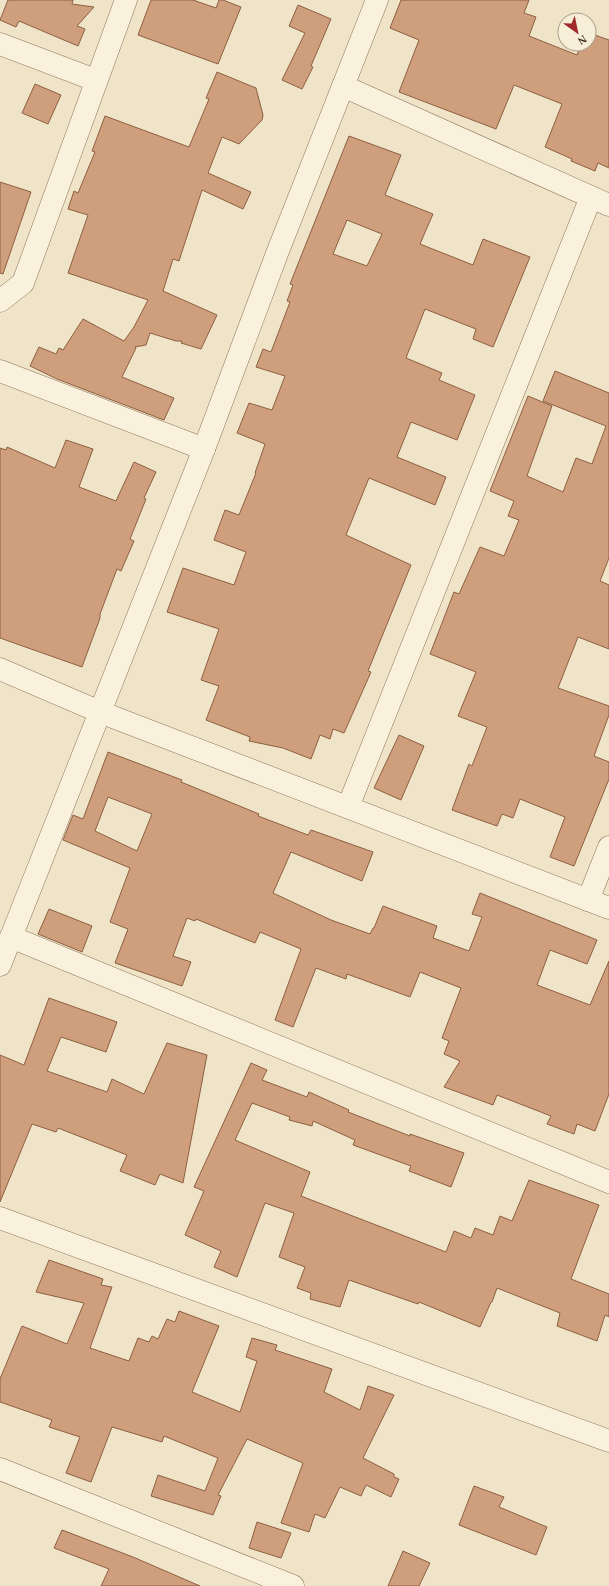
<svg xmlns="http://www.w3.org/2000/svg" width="609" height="1586" viewBox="0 0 609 1586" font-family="Georgia,serif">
	<rect width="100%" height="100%" fill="#f0e4c8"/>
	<g fill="#cf9f7d" stroke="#8d5f41" fill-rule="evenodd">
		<polygon points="8,0 73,0 72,4 94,7 77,26 85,29 78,46 19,21 16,27 0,20"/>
		<polygon points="151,0 193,0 216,8 219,0 223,0 241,7 218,64 138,35"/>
		<polygon points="401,0 529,0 524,13 536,17 529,36 577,55 581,44 589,44 589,33 609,40 609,168 598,163 595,171 571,161 572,159 545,147 562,104 514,85 496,129 399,92 419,40 390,28"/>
		<polygon points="298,5 331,19 311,66 313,67 302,89 282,80 305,33 289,26"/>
		<polygon points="217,72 256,88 263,115 262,120 239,144 222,137 208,173 251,192 243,209 202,190 179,261 173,259 163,291 217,315 201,349 181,343 182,341 176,341 150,333 146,345 135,347 136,348 122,377 174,398 164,420 57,379 30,366 39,347 56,354 59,348 63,350 83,319 124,341 134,327 148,300 68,273 88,215 68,209 74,191 78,193 95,152 92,151 105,116 189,147 209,99 206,98"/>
		<polygon points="35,84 61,95 48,124 22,113"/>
		<path d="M349,136L401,155L385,195L433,214L420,244L473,265L483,239L530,257L493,347L473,339L476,329L425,309L406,358L442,373L439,380L475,395L457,440L411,422L397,457L446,477L435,505L369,478L346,535L411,565L368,671L371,672L344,733L333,729L330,739L320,735L311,759L283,748L249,741L250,737L206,720L219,686L201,680L219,629L167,612L183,568L234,585L246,552L214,540L225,510L239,515L256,473H255L265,444L237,433L249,403L272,410L285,376L256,367L263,349L271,352L290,302L287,301L293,285L290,284ZM347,220L382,234L367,266L333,254Z"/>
		<polygon points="0,182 31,192 3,274 0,273"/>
		<polygon points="555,371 609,393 609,558 600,581 609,585 609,649 578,637 558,688 609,706 609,715 594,756 609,762 609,779 574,866 550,857 565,817 520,799 513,818 502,814 497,826 452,810 469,764 472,766 487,727 458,716 476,672 430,654 454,592 459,594 480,547 504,556 519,520 508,516 514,501 490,491 528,396 552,406 527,476 563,492 576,458 592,464 606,426 543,401"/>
		<polygon points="66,440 93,449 79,487 116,501 134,462 156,472 144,498 146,499 130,539 134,541 121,571 117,569 100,614 100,618 82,667 0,638 0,448 6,450 7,447 55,468"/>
		<polygon points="399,735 424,746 401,800 374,788"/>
		<path d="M108,752L182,780L181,782L259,814L258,816L308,835L311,830L373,852L362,881L291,852L273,893L331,920L370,934L373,928H374L383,906L437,926L433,938L469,951L482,917L472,914L480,893L597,940L587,964L550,950L537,985L590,1005L609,961V1094L595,1131L577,1124L574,1134L547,1124L551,1116L497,1095L493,1105L444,1087L460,1061L444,1054L449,1041L442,1038L461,988L420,972L410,997L347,974L346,979L316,968L293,1027L275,1020L301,949L260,932L255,943L196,919L195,921L187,918L173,956L191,962L182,986L115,963L128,929L110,922L130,868L63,840L73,815L83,819ZM108,797L152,814L137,851L95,831Z"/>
		<polygon points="49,909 92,926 82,952 38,934"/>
		<polygon points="49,998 117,1022 106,1052 61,1037 47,1071 107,1092 112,1079 144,1094 167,1043 207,1055 183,1183 160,1174 155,1185 120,1171 127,1155 58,1128 56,1132 32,1124 0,1202 0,1055 24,1065"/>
		<polygon points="251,1063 267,1070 262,1080 307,1097 309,1092 349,1110 348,1112 410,1136 410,1134 464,1153 451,1187 409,1171 411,1166 353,1145 355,1140 313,1121 312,1126 289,1120 290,1117 252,1103 235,1140 310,1172 301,1196 446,1252 454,1231 471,1238 475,1228 493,1235 500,1216 512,1221 529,1180 599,1205 571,1279 609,1294 609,1317 605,1315 597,1341 557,1326 560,1313 497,1288 492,1302 491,1302 480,1327 419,1302 418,1304 349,1280 340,1307 310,1299 311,1293 297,1288 305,1267 279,1257 294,1213 265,1203 237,1277 214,1267 221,1251 185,1235 204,1191 194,1187"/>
		<polygon points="49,1260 103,1279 101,1285 112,1287 90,1348 129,1361 138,1338 149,1342 152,1336 158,1339 167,1319 175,1322 179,1311 219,1326 192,1392 240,1412 257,1361 246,1357 252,1338 277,1345 275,1350 332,1369 324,1392 360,1410 368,1386 394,1395 363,1458 394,1474 394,1477 399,1479 391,1497 366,1485 361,1496 340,1487 325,1518 315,1514 309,1532 281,1523 303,1463 247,1439 218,1495 221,1496 213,1515 151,1496 158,1475 205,1491 218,1458 164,1436 162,1442 112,1427 91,1482 66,1473 80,1437 49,1427 52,1420 0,1402 0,1379 22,1326 67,1344 84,1303 36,1292"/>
		<polygon points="474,1486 504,1497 499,1507 547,1527 536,1555 459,1525"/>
		<polygon points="257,1522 291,1533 281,1558 249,1548"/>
		<polygon points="62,1530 133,1557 200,1586 101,1586 109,1569 54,1548"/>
		<polygon points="403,1551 430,1563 419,1586 388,1586"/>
	</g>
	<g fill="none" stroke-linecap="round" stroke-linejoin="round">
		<g stroke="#8d765c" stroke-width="23">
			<g id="minor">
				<polyline points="0,44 95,80"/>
				<polyline points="343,86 609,205"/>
				<polyline points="0,301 23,283 126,0"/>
				<polyline points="0,371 204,449"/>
				<polyline points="0,669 100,712 609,908"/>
				<polyline points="348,807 591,197"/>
				<polyline points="588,900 609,847"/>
				<polyline points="11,937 609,1182"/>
				<polyline points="0,965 204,449 278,251 377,0"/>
				<polyline points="0,1218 609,1441"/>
				<polyline points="0,1469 293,1586"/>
			</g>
		</g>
		<use href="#minor" stroke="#faf1dc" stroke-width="22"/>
	</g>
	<g transform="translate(577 32) rotate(147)"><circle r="19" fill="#f7eed8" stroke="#ada18e"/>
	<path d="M0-3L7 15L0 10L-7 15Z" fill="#9e2a2b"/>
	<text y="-6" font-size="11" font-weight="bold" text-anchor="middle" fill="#3d2e20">N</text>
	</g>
</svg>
